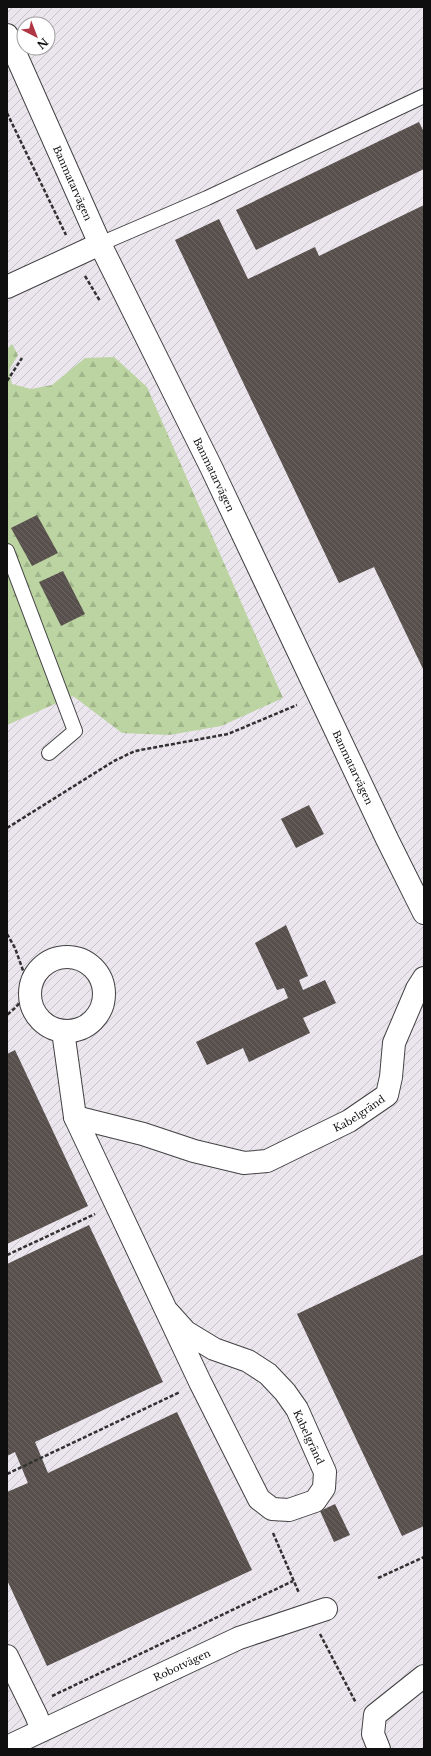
<svg xmlns="http://www.w3.org/2000/svg" width="431" height="1756" viewBox="0 0 431 1756" font-family="'Libre Baskerville',serif">
	<defs>
		<pattern id="industrial-furrows" width="10" height="10" patternUnits="userSpaceOnUse"><rect width="10" height="10" fill="#ebe5ed"/><path d="M-1 1l2-2M0 10L10 0M9 11l2-2" fill="none" stroke="#c8c3ca"/></pattern>
		<pattern id="forest-firs" width="22" height="20" patternUnits="userSpaceOnUse"><rect width="22" height="20" fill="#bbd4a1"/><path d="M5 1l3.5 6h-7zM16 11l3.5 6h-7z" fill="#a0b589"/></pattern>
		<pattern id="building-back-hatch" width="6" height="6" patternUnits="userSpaceOnUse"><rect width="6" height="6" fill="#57504d"/><path d="M-1 5l2 2M0 0l6 6M5-1l2 2" fill="none" stroke="#6a6562"/></pattern>
	</defs>
	<rect width="100%" height="100%" fill="#fefbf3"/>
	<path fill="url(#industrial-furrows)" fill-rule="evenodd" d="M7,7H424V1749H7ZM24,24H48V48H24Z"/>
	<polygon fill="url(#forest-firs)" points="12,344 18,355 9,370 12,384 31,389 52,385 85,358 114,357 147,387 283,698 221,726 169,735 122,733 73,696 7,725 7,349"/>
	<g fill="url(#building-back-hatch)">
		<polygon points="419,122 424,132 424,169 256,250 236,210"/>
		<polygon points="424,205 424,671 374,567 339,583 175,240 219,219 248,279 315,247 319,256"/>
		<polygon points="37,515 58,553 32,566 11,528"/>
		<polygon points="63,571 85,614 61,626 39,582"/>
		<polygon points="309,805 324,834 296,848 281,819"/>
		<polygon points="286,925 308,976 299,980 303,990 325,980 336,1003 303,1018 310,1033 249,1062 243,1048 207,1065 196,1042 288,998 284,988 277,990 255,943"/>
		<polygon points="15,1050 88,1206 7,1244 7,1054"/>
		<polygon points="89,1225 163,1382 35,1442 48,1473 177,1412 252,1570 47,1666 7,1580 7,1492 28,1483 15,1452 7,1456 7,1264"/>
		<polygon points="424,1254 424,1526 402,1536 297,1314"/>
		<polygon points="335,1504 350,1535 334,1542 320,1511"/>
	</g>
	<g fill="none" stroke-linecap="round" stroke-linejoin="round">
		<g stroke="#424242" stroke-width="16">
			<g id="lane">
				<polyline points="100,244 207,198 424,96"/>
				<polyline points="7,551 75,731 49,753"/>
			</g>
		</g>
		<g stroke="#424242" stroke-width="24">
			<g id="street">
				<path id="s1" d="M7,35L100,244L211,467L387,839L424,913"/>
				<polyline points="7,287 100,244"/>
				<circle cx="67" cy="994" r="37"/>
				<polyline points="63,1031 75,1117 200,1382 259,1499 272,1509 289,1510 315,1501 324,1488 325,1472 297,1409 285,1392 268,1374 248,1361 214,1349 186,1332 168,1312"/>
				<path id="s2" d="M75,1117L143,1134L194,1151L244,1163L267,1161L349,1121L387,1095L391,1077L394,1043L417,989L424,978"/>
				<polyline points="7,1656 36,1715 42,1730"/>
				<path id="s3" d="M7,1747L239,1638L326,1609"/>
				<polyline points="379,1749 373,1734 375,1715 424,1676"/>
			</g>
		</g>
		<g stroke="#313131" stroke-width="2.5" stroke-dasharray="4 2" stroke-linecap="butt">
			<polyline points="7,113 66,235"/>
			<polyline points="85,276 100,301"/>
			<polyline points="7,381 22,358"/>
			<polyline points="7,828 114,761 135,751 228,734 297,705"/>
			<polyline points="7,934 15,948 30,990 16,1007 7,1015"/>
			<polyline points="7,1255 95,1214"/>
			<polyline points="7,1474 180,1392"/>
			<polyline points="273,1533 299,1593"/>
			<polyline points="378,1578 424,1557"/>
			<polyline points="320,1634 356,1703"/>
			<polyline points="52,1696 293,1581"/>
		</g>
		<use href="#lane" stroke="#fff" stroke-width="14"/>
		<use href="#street" stroke="#fff" stroke-width="22"/>
	</g>
	<g text-anchor="middle" stroke-width="4" stroke-linejoin="round" paint-order="stroke">
		<g font-size="10" fill="#0f0f0f" stroke="#fff">
			<text dy="4" stroke="none"><textPath href="#s1" startOffset="162">Banmatarvägen</textPath></text>
			<text dy="4" stroke="none"><textPath href="#s1" startOffset="486">Banmatarvägen</textPath></text>
			<text dy="4" stroke="none"><textPath href="#s1" startOffset="810">Banmatarvägen</textPath></text>
			<text dy="4" stroke="none"><textPath href="#s2" startOffset="302">Kabelgränd</textPath></text>
			<text transform="translate(309 1437) rotate(65)" y="4">Kabelgränd</text>
			<text dy="4" stroke="none"><textPath href="#s3" startOffset="193">Robotvägen</textPath></text>
		</g>
	</g>
	<rect width="431" height="1756" fill="none" stroke="#0f0f0f" stroke-width="16"/>
	<g transform="translate(36 36) rotate(138)"><circle r="19" fill="#ffffff" stroke="#9f9f9f"/>
	<path d="M0-3L7 15L0 10L-7 15Z" fill="#b03643"/>
	<text y="-6" font-size="11" font-weight="bold" text-anchor="middle" fill="#0f0f0f">N</text>
	</g>
</svg>
